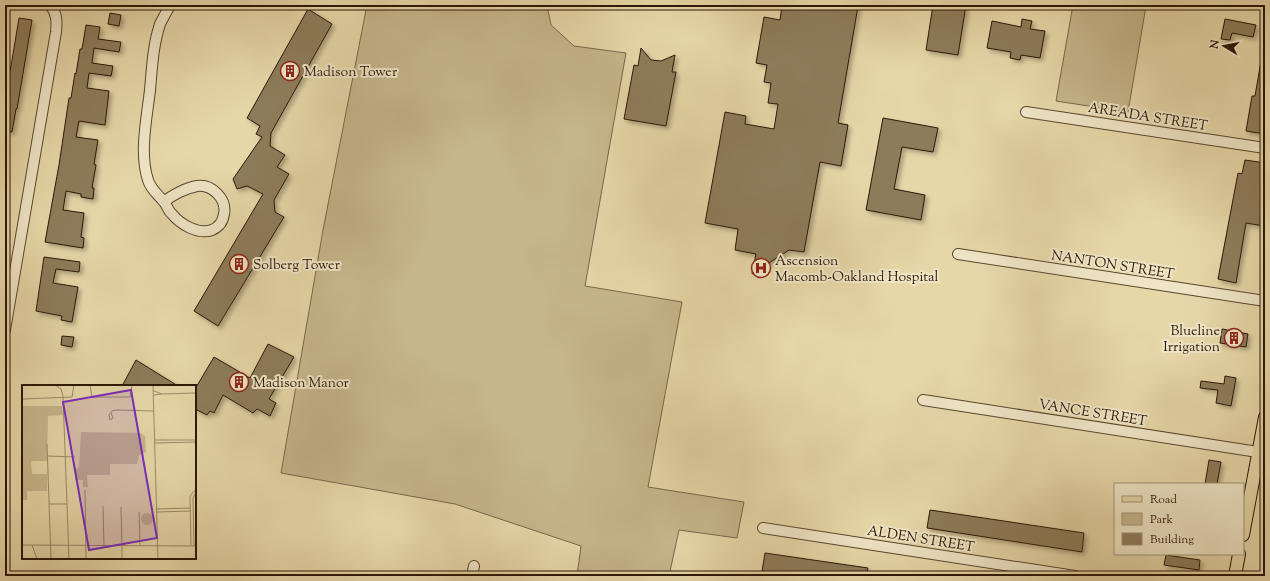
<svg xmlns="http://www.w3.org/2000/svg" width="1270" height="581" viewBox="0 0 1270 581" font-family="'Sorts Mill Goudy',serif">
	<defs>
		<filter id="shadow"><feDropShadow dx="3" dy="3" stdDeviation="2" flood-color="#0004"/></filter>
	</defs>
	<rect width="100%" height="100%" fill="#e6d7a8"/>
	<filter id="stains"><feTurbulence type="fractalNoise" baseFrequency=".005" numOctaves="4"/><feColorMatrix values="0 0 0 0 .2 0 0 0 0 .09 0 0 0 0 .02 0 0 0 .5 -.17"/></filter>
	<radialGradient id="worn" r=".72"><stop offset=".6" stop-color="#630" stop-opacity="0"/><stop offset="1" stop-color="#630" stop-opacity=".3"/></radialGradient>
	<g fill="#c6b68c" stroke="#796649">
		<polygon points="367,5 547,5 551,25 574,46 626,53 585,286 682,302 648,487 744,502 737,538 679,530 669,576 577,576 581,546 455,504 281,473 323,230"/>
		<polygon points="1073,5 1137,5 1146,6 1128,112 1056,101"/>
	</g>
	<g fill="#8d7b5a" stroke="#2c1706" filter="url(#shadow)">
		<polygon points="782,5 851,5 858,6 838,123 848,125 841,166 820,162 804,252 789,250 752,274 756,254 735,250 738,229 705,223 725,112 746,116 745,124 774,129 778,104 768,103 771,83 764,82 767,65 756,63 764,17 780,20"/>
		<polygon points="933,5 966,5 958,55 926,50"/>
		<polygon points="308,9 332,24 271,133 270,146 285,155 277,167 289,174 274,200 275,212 284,217 218,326 194,311 263,194 247,186 237,189 233,179 262,137 256,134 260,126 247,118"/>
		<polygon points="110,13 121,15 119,26 108,24"/>
		<polygon points="19,18 32,20 17,109 16,109 12,132 5,131 5,94 11,66"/>
		<polygon points="1022,19 1032,21 1030,29 1045,31 1040,58 1021,55 1020,60 1010,58 1011,52 987,48 992,21 1021,27"/>
		<polygon points="1225,19 1256,25 1253,37 1232,33 1230,40 1221,39"/>
		<polygon points="86,25 100,27 98,39 121,42 119,52 94,48 92,63 113,66 111,76 89,73 87,88 109,91 105,125 79,121 76,137 98,140 94,164 96,165 92,188 94,188 93,199 81,197 81,194 66,191 63,210 84,213 81,237 84,238 83,248 45,242 59,165 69,98 71,98 75,73 76,74 80,49 82,49"/>
		<polygon points="641,48 651,60 661,61 675,55 672,72 676,72 666,126 624,119 634,65 638,66"/>
		<polygon points="1261,61 1265,61 1265,101 1263,115 1265,116 1265,134 1246,131 1252,96 1255,96"/>
		<polygon points="883,118 938,128 933,152 902,147 894,189 925,195 921,220 866,210"/>
		<polygon points="1245,160 1265,163 1265,220 1264,226 1246,223 1236,283 1218,279 1238,173 1242,174"/>
		<polygon points="44,257 80,262 79,272 56,269 53,283 78,287 72,322 61,320 62,316 36,311"/>
		<polygon points="1222,329 1248,334 1246,347 1220,343"/>
		<polygon points="62,336 74,337 72,347 61,345"/>
		<polygon points="268,344 294,357 269,399 276,403 270,416 257,409 253,413 223,395 214,413 210,411 207,415 195,409 195,389 214,357 250,378"/>
		<polygon points="136,360 178,386 122,386"/>
		<polygon points="1225,376 1236,378 1231,406 1216,403 1218,390 1200,388 1201,381 1224,384"/>
		<polygon points="1209,460 1221,462 1217,484 1205,484"/>
		<polygon points="930,510 1084,533 1082,552 927,528"/>
		<polygon points="765,553 868,568 866,576 796,576 762,571"/>
		<polygon points="1166,555 1200,560 1199,570 1164,565"/>
	</g>
	<g fill="none" stroke-linecap="round" stroke-linejoin="round">
		<g stroke="#5a472e" stroke-width="12">
			<g id="minor">
				<polyline points="1026,112 1265,148"/>
				<path d="M164,202C172,195 186,188 197,186C212,184 227,199 224,214C223,222 219,227 212,230C198,235 180,224 172,214C168,211 167,205 164,202C158,194 151,190 148,180C139,153 147,117 150,90C152,68 153,45 160,24C163,18 167,11 170,5"/>
				<polyline points="958,254 1265,301"/>
				<path d="M5,330L56,32C57,21 57,13 50,5"/>
				<polyline points="923,400 1258,452"/>
				<polyline points="763,528 1075,576"/>
				<polyline points="472,576 474,566"/>
			</g>
		</g>
		<g stroke="#2c1706" stroke-width="14">
			<g id="major">
				<polyline points="1243,535 1265,417"/>
				<polyline points="1235,576 1239,554"/>
			</g>
		</g>
		<use href="#minor" stroke="#efe5c6" stroke-width="10"/>
		<use href="#major" stroke="#e6d7a8" stroke-width="12"/>
	</g>
	<defs>
		<g id="building-ring" transform="scale(1)"><circle r="9.5" fill="#efe5c6" stroke="#8f2418" stroke-width="1.5"/><path d="M-4-6H4V6H1V3H-1V6H-4ZM-2.5-4.3h1.7v1.8h-1.7ZM.8-4.3h1.7v1.8H.8ZM-2.5-1h1.7V.8h-1.7ZM.8-1h1.7V.8H.8Z" fill="#8f2418"/></g>
		<g id="hospital-ring" transform="scale(1)"><circle r="9.5" fill="#efe5c6" stroke="#8f2418" stroke-width="1.5"/><path d="M-5-5h3v3.5h4V-5h3V5h-3V1.5h-4V5h-3Z" fill="#8f2418"/></g>
	</defs>
	<g fill-rule="evenodd">
		<use href="#building-ring" x="290" y="71"/>
		<use href="#building-ring" x="239" y="264"/>
		<use href="#hospital-ring" x="761" y="268"/>
		<use href="#building-ring" x="1234" y="338"/>
		<use href="#building-ring" x="239" y="382"/>
	</g>
	<g text-anchor="middle" stroke-width="4" stroke-linejoin="round" paint-order="stroke">
		<g font-size="14" fill="#2c1706" stroke="#efe5c6" text-anchor="start">
			<text x="304" y="76">Madison Tower</text>
			<text x="775" y="265">Ascension<tspan x="775" dy="16">Macomb-Oakland Hospital</tspan></text>
			<text x="253" y="269">Solberg Tower</text>
			<text x="1220" y="335" text-anchor="end">Blueline<tspan x="1220" dy="16">Irrigation</tspan></text>
			<text x="253" y="387">Madison Manor</text>
		</g>
		<g font-size="14" fill="#2c1706" stroke="#efe5c6">
			<text transform="translate(1148 116) rotate(9)" y="5">AREADA STREET</text>
			<text transform="translate(1113 264) rotate(9)" y="5">NANTON STREET</text>
			<text transform="translate(1093 412) rotate(9)" y="5">VANCE STREET</text>
			<text transform="translate(921 538) rotate(9)" y="5">ALDEN STREET</text>
		</g>
	</g>
	<g transform="translate(22 385)">
		<rect width="174" height="174" fill="#e6d7a8"/>
		<path d="M0,21H40L41,30L26,31L25,76H9L10,89H25V106H5V115H0ZM59,47L119,48L123,51L124,67L117,70L115,79H88V90H65L66,102H61V95H53V84L57,83ZM119 134a6 6 0 1 1 12 0a6 6 0 1 1-12 0Z" fill="#c6b68c"/>
		<path fill="none" stroke="#9c8a67" stroke-width="1" d="M33,0L39,4L41,11L47,174M68,0L70,12H108L110,0M131,0L136,174M132,6L140,9L132,10M140,9L174,8M0,14L50,12L52,0M89,28L91,33L88,35L87,30L90,26L94,25L132,26M133,55H174M133,58L174,57M25,59L29,174M26,71L53,72M63,105L64,174M27,119H45M81,121L82,161M99,122L100,161M135,124L168,123M117,127L118,161M135,127L169,126M0,160L174,161M10,160L15,174M169,160L168,111L174,104M100,161V174M172,161L171,113L174,107"/>
		<path fill="#7b2cbf" fill-opacity="0.15" stroke="#7b2cbf" stroke-width="2" d="M109,5L135,153L67,165L41,17Z"/>
		<rect width="174" height="174" fill="none" stroke="#2c1706" stroke-width="2"/>
	</g>
	<rect width="1270" height="581" fill="none" stroke="#e6d7a8" stroke-width="20"/>
	<rect x="6" y="6" width="1258" height="569" fill="none" stroke="#2c1706" stroke-width="2"/>
	<rect x="10" y="10" width="1250" height="561" fill="none" stroke="#2c1706"/>
	<rect x="1114" y="483" width="130" height="72" fill="#efe5c6" stroke="#a19379"/>
	<rect x="1122" y="496" width="20" height="6" fill="#e6d7a8" stroke="#a19379"/>
	<text x="1150" y="503" font-size="12" fill="#2c1706">Road</text>
	<rect x="1122" y="513" width="20" height="12" fill="#c6b68c" stroke="#a19379"/>
	<text x="1150" y="523" font-size="12" fill="#2c1706">Park</text>
	<rect x="1122" y="533" width="20" height="12" fill="#8d7b5a" stroke="#a19379"/>
	<text x="1150" y="543" font-size="12" fill="#2c1706">Building</text>
	<g transform="translate(1224 46) rotate(280)" stroke="#efe5c6" stroke-width="3" paint-order="stroke">
	<path d="M0-3L7 15L0 10L-7 15Z" fill="#2c1706"/>
	<text y="-6" font-size="11" font-weight="bold" text-anchor="middle" fill="#2c1706">N</text>
	</g>
	<rect width="100%" height="100%" filter="url(#stains)"/>
	<rect width="100%" height="100%" fill="url(#worn)"/>
</svg>
